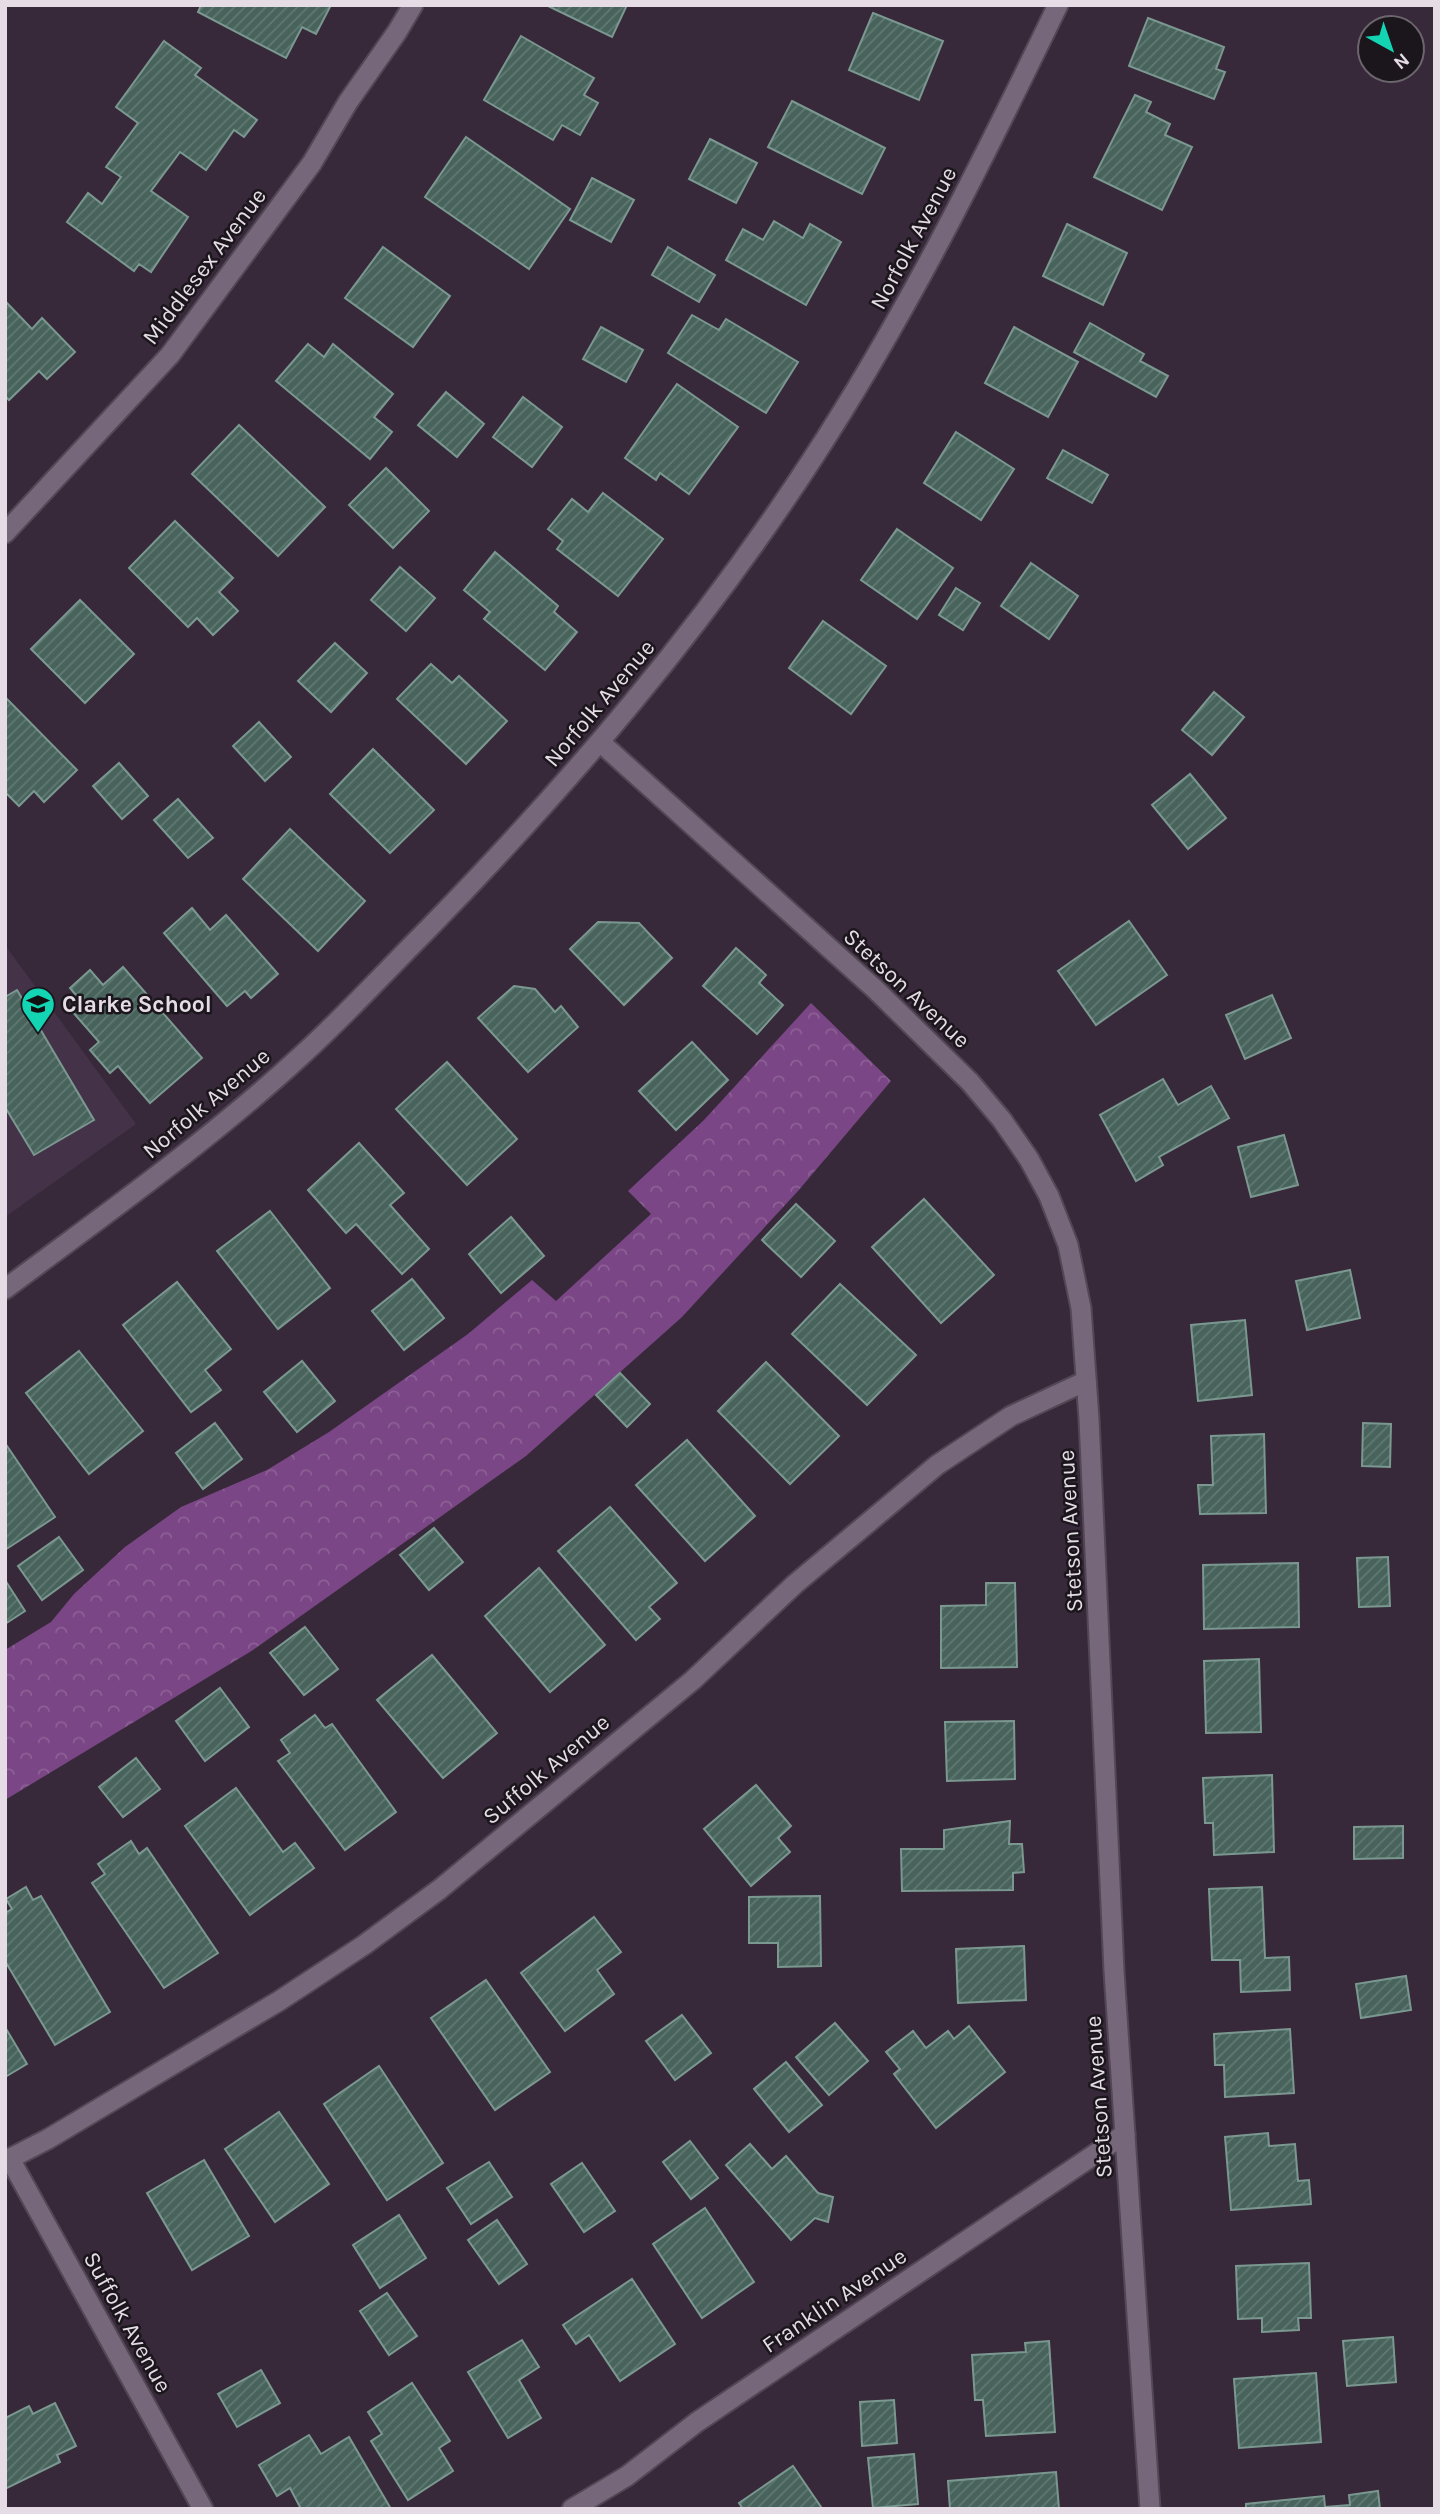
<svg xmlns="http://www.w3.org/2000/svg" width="1440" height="2514" viewBox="0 0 1440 2514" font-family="Karla,sans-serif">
	<defs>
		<pattern id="forest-crowns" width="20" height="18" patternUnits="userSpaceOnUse" patternTransform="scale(1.75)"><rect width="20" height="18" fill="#7a4685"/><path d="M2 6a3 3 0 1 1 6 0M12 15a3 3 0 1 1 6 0" fill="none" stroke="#8d6096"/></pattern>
		<pattern id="building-hatch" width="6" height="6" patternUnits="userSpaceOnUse" patternTransform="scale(1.75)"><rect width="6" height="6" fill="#47635b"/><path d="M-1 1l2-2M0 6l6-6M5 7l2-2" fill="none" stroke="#617973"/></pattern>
	</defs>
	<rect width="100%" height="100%" fill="#37293a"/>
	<polygon fill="#443248" points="5,945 136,1124 5,1217"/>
	<polygon fill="url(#forest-crowns)" points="811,1003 891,1081 798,1191 682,1317 526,1456 253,1650 5,1800 5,1650 51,1622 74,1594 125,1547 181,1507 267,1470 329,1432 468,1334 532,1280 556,1301 651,1214 628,1191 704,1120"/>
	<g fill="url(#building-hatch)" stroke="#7b9890" stroke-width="2">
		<polygon points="201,5 331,5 316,34 302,27 286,58 198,12"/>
		<polygon points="546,5 627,5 612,37"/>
		<polygon points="873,13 943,41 919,100 849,70"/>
		<polygon points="1148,18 1224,47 1216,69 1225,72 1214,99 1129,66"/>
		<polygon points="521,36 594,78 584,95 598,103 580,135 562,125 553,140 484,100"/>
		<polygon points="164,41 201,68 195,75 257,120 244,137 234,130 206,170 180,152 151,191 188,217 151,272 139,264 134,271 67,222 88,193 102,204 121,177 106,167 138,123 116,107"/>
		<polygon points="1135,95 1151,102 1146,112 1170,124 1165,135 1192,147 1162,210 1094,177"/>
		<polygon points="792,101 885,148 862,194 768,147"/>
		<polygon points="466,137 570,209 529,269 425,197"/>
		<polygon points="710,139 757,163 736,203 689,179"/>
		<polygon points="592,178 634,200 611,242 570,220"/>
		<polygon points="774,221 803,238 810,224 841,242 806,305 726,260 743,229 763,240"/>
		<polygon points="1067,224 1127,253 1103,305 1043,276"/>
		<polygon points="383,247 450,296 413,347 345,298"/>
		<polygon points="668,247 715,275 699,302 652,275"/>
		<polygon points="7,303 32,329 42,318 75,352 47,379 39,371 9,400 5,396 5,305"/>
		<polygon points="692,315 719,330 726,319 798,362 766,413 668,353"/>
		<polygon points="1090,323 1144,354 1140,361 1168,376 1156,397 1074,352"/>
		<polygon points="601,327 643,350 626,382 583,359"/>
		<polygon points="1014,327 1078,362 1048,417 985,383"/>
		<polygon points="308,344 324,357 333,344 393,394 374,417 392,432 370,459 276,381"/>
		<polygon points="677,384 738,427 689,494 660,473 656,480 625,458"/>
		<polygon points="446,392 484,424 457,457 418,425"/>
		<polygon points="523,397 562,427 532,467 493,437"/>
		<polygon points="239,425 325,507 278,556 192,474"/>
		<polygon points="956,432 1014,469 981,520 924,483"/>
		<polygon points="1063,450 1108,475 1092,503 1047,478"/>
		<polygon points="386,468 429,511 393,548 349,505"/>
		<polygon points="603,493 663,539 618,596 557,549 563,541 548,529 572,499 588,512"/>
		<polygon points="175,521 233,578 219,592 238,611 213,635 197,618 188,627 129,568"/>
		<polygon points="897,529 953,568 917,619 861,580"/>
		<polygon points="495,552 558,606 554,612 577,632 545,670 484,619 490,612 464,590"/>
		<polygon points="1031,563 1078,596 1049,639 1001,606"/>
		<polygon points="400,567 435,598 406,631 371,600"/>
		<polygon points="956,588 980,603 963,630 939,615"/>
		<polygon points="80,600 134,654 85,703 31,649"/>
		<polygon points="823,621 886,666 851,714 789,668"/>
		<polygon points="335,643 367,673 331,712 298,681"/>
		<polygon points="431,664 452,683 459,676 507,721 466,764 397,699"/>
		<polygon points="1214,692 1244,717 1212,755 1182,730"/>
		<polygon points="5,697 77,770 44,802 34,791 19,806 5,792"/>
		<polygon points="259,722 291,757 265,781 233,746"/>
		<polygon points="373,749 434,810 390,853 330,794"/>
		<polygon points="119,763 148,796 122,819 93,786"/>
		<polygon points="1190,774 1226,818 1188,849 1152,805"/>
		<polygon points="178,799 213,838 188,858 154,820"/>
		<polygon points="290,829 365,901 318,951 243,879"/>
		<polygon points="192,908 210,930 226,915 278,974 251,998 245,991 227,1006 164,933"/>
		<polygon points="1129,921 1167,975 1096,1025 1058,971"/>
		<polygon points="598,922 639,923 672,958 624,1005 570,949"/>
		<polygon points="736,948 766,975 759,983 783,1005 757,1034 703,986"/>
		<polygon points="123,967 202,1058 150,1103 118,1066 110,1073 90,1050 99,1042 71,1010 81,1001 70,988 90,970 103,985"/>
		<polygon points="514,986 535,989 555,1012 561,1006 578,1027 528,1072 478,1018"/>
		<polygon points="17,990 94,1120 34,1155 5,1107 5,997"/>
		<polygon points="1272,995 1291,1038 1245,1059 1226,1015"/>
		<polygon points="692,1042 728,1080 676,1130 639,1091"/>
		<polygon points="447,1062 517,1139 467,1185 396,1109"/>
		<polygon points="1163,1079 1178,1105 1211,1086 1229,1118 1159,1157 1163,1165 1136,1181 1100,1115"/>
		<polygon points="1284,1135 1298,1185 1251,1197 1238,1147"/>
		<polygon points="359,1143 404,1193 390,1205 429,1249 402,1274 356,1224 346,1233 308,1190"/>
		<polygon points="924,1199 994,1275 941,1323 872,1247"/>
		<polygon points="796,1204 835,1241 801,1277 762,1240"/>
		<polygon points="270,1211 330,1288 278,1329 217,1251"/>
		<polygon points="511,1217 544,1256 501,1293 469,1254"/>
		<polygon points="1350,1270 1360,1318 1307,1330 1296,1281"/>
		<polygon points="412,1279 444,1318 404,1350 372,1311"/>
		<polygon points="177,1282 231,1349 205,1370 221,1390 191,1412 123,1325"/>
		<polygon points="840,1284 916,1355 867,1405 792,1334"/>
		<polygon points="1245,1320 1252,1395 1198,1401 1191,1325"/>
		<polygon points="79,1351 143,1431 89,1474 26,1393"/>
		<polygon points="302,1361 335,1401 297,1432 264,1392"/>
		<polygon points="766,1362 839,1436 790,1484 718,1411"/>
		<polygon points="620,1373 650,1404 627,1427 596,1395"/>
		<polygon points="215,1423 242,1459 203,1489 176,1453"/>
		<polygon points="1363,1423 1391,1424 1390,1467 1362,1466"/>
		<polygon points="1264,1434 1266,1513 1200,1514 1198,1485 1213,1485 1211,1436"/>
		<polygon points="687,1440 755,1516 705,1561 636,1485"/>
		<polygon points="5,1443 55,1517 5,1550"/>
		<polygon points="610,1507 677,1583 649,1607 660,1619 636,1640 558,1551"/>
		<polygon points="434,1528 463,1562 429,1590 400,1555"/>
		<polygon points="59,1537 83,1570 42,1600 18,1566"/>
		<polygon points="1388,1557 1390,1606 1359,1607 1357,1558"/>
		<polygon points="1298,1563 1299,1627 1204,1629 1203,1565"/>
		<polygon points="539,1568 605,1645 550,1692 485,1616"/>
		<polygon points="5,1580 25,1611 5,1624"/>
		<polygon points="986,1583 1015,1583 1017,1667 941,1668 941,1606 986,1605"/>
		<polygon points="305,1627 338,1669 304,1695 270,1653"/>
		<polygon points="432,1655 497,1733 443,1778 377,1700"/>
		<polygon points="1259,1659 1261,1732 1206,1733 1204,1661"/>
		<polygon points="220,1688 249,1727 205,1761 176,1721"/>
		<polygon points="315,1715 325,1728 332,1724 396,1812 345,1850 278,1761 290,1753 281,1740"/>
		<polygon points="1014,1721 1015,1779 947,1781 945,1722"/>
		<polygon points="136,1758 160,1789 123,1817 99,1787"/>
		<polygon points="1272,1775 1274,1852 1214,1855 1213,1823 1205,1823 1203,1778"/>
		<polygon points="756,1785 791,1826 778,1838 790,1852 751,1886 704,1829"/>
		<polygon points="236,1788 283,1852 295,1843 314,1868 250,1915 185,1826"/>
		<polygon points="1010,1821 1009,1844 1022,1844 1024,1872 1013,1873 1013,1890 902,1891 901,1849 944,1849 944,1830"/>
		<polygon points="1403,1826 1403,1858 1354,1859 1354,1827"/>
		<polygon points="131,1841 139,1854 147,1848 218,1953 164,1988 92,1883 105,1874 98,1864"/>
		<polygon points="26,1887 33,1900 41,1896 110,2012 55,2045 5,1961 5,1913 12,1909 6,1899"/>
		<polygon points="1262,1887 1265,1958 1289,1957 1290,1990 1241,1992 1240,1960 1212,1960 1209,1889"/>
		<polygon points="820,1896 821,1966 778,1967 778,1943 749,1943 749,1897"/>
		<polygon points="594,1917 621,1952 597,1970 614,1994 565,2031 521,1973"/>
		<polygon points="1024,1946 1026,2000 958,2003 956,1949"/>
		<polygon points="1406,1976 1411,2010 1361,2018 1356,1984"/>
		<polygon points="486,1980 550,2072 495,2110 431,2018"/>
		<polygon points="682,2015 711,2053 675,2080 646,2041"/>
		<polygon points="835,2023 868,2061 829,2095 796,2057"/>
		<polygon points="969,2026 1005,2072 936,2128 894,2074 900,2069 886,2052 913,2031 926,2048 948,2031 954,2039"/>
		<polygon points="5,2027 27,2064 5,2077"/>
		<polygon points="1290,2029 1294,2093 1225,2097 1224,2065 1215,2065 1214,2034"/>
		<polygon points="786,2062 822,2105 789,2132 754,2089"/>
		<polygon points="379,2066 443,2163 387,2200 324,2104"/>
		<polygon points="279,2112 329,2184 275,2222 225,2149"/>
		<polygon points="1268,2133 1269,2146 1295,2144 1298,2181 1309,2180 1311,2204 1231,2210 1225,2137"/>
		<polygon points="690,2141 718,2178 691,2199 663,2162"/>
		<polygon points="750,2144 772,2169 786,2156 818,2193 833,2197 828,2222 815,2218 791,2240 726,2165"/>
		<polygon points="204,2160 249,2236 192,2270 147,2193"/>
		<polygon points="489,2162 512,2197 471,2224 447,2188"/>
		<polygon points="582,2163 615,2211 584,2232 551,2184"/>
		<polygon points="705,2208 754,2282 702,2318 653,2244"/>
		<polygon points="399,2215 426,2258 380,2288 353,2245"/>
		<polygon points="497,2220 527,2264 499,2284 468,2240"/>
		<polygon points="1309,2263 1311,2318 1298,2318 1299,2330 1262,2332 1262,2318 1238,2319 1236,2266"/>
		<polygon points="632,2279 675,2344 620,2381 589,2335 576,2344 563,2325"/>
		<polygon points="387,2293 417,2336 389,2355 360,2311"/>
		<polygon points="1393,2337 1396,2382 1347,2386 1343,2341"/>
		<polygon points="522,2340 539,2367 519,2380 541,2418 508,2438 468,2372"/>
		<polygon points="1049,2341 1055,2432 986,2436 983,2400 975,2400 972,2355 1026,2352 1025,2343"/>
		<polygon points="261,2370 280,2403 237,2427 218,2394"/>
		<polygon points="1316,2373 1321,2442 1239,2448 1234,2379"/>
		<polygon points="412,2383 450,2441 439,2448 453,2471 408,2500 371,2441 382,2434 368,2412"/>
		<polygon points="894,2400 897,2443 862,2446 860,2402"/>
		<polygon points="55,2403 76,2446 57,2455 60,2462 5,2489 5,2418 29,2406 33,2414"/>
		<polygon points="309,2435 321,2454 349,2437 391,2509 301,2509 290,2488 277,2496 259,2465"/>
		<polygon points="914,2454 918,2504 873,2508 868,2458"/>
		<polygon points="793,2466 821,2507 819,2509 743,2509 739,2503"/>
		<polygon points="1056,2472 1059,2509 950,2509 948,2481"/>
		<polygon points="1378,2491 1380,2509 1246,2509 1246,2504 1324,2496 1325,2507 1350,2505 1349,2495"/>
	</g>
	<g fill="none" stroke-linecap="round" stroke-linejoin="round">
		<g stroke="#524754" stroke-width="23">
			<g id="minor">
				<polyline points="5,533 170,355 312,163 348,102 397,32 413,5"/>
				<polyline points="600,742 876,990 970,1082 1002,1120 1029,1159 1049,1196 1068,1245 1081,1308 1089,1419 1114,1971 1150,2509"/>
				<path d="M5,1289C107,1213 210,1140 303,1054C347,1014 387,970 429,928C570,783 702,629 813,458C907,314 983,160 1058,5"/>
				<polyline points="10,2159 203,2509"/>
				<polyline points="5,2161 48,2139 279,2001 364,1945 440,1889 693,1680 795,1584 937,1465 1011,1416 1086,1381"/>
				<polyline points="572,2509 627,2476 697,2422 1125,2134"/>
			</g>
		</g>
		<use href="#minor" stroke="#77677a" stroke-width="19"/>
	</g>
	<defs>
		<g id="school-pin" transform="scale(1.75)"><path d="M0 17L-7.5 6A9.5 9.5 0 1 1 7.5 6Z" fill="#13d5b3" stroke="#1b151c"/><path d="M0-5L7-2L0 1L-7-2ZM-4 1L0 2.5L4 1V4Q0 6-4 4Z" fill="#111"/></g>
	</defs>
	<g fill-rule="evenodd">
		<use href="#school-pin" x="38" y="1004"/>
	</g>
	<g text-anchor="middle" stroke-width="5" stroke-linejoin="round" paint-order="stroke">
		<g font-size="23" fill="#e5dce6" stroke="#1b151c">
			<text transform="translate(913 238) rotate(-62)" y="8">Norfolk Avenue</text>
			<text transform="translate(204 266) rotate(-53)" y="8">Middlesex Avenue</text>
			<text transform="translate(599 703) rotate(-50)" y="8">Norfolk Avenue</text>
			<text transform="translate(907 988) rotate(43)" y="8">Stetson Avenue</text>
			<text transform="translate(206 1103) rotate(-40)" y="8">Norfolk Avenue</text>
			<text transform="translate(1070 1531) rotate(-93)" y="8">Stetson Avenue</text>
			<text transform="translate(546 1769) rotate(-40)" y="8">Suffolk Avenue</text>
			<text transform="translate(1098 2097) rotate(-94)" y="8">Stetson Avenue</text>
			<text transform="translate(834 2300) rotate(-34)" y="8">Franklin Avenue</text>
			<text transform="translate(128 2322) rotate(61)" y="8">Suffolk Avenue</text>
		</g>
		<g font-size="23" font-weight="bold" fill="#e5dce6" stroke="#1b151c" text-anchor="start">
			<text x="62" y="1012">Clarke School</text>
		</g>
	</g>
	<rect width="1440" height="2514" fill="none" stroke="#e5dce6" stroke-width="14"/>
	<g transform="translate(1391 49) rotate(140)"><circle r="33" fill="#1b151c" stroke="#6c656d" stroke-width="2"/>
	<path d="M0-5L12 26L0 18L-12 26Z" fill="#13d5b3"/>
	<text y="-10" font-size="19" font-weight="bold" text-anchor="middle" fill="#e5dce6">N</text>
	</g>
</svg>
